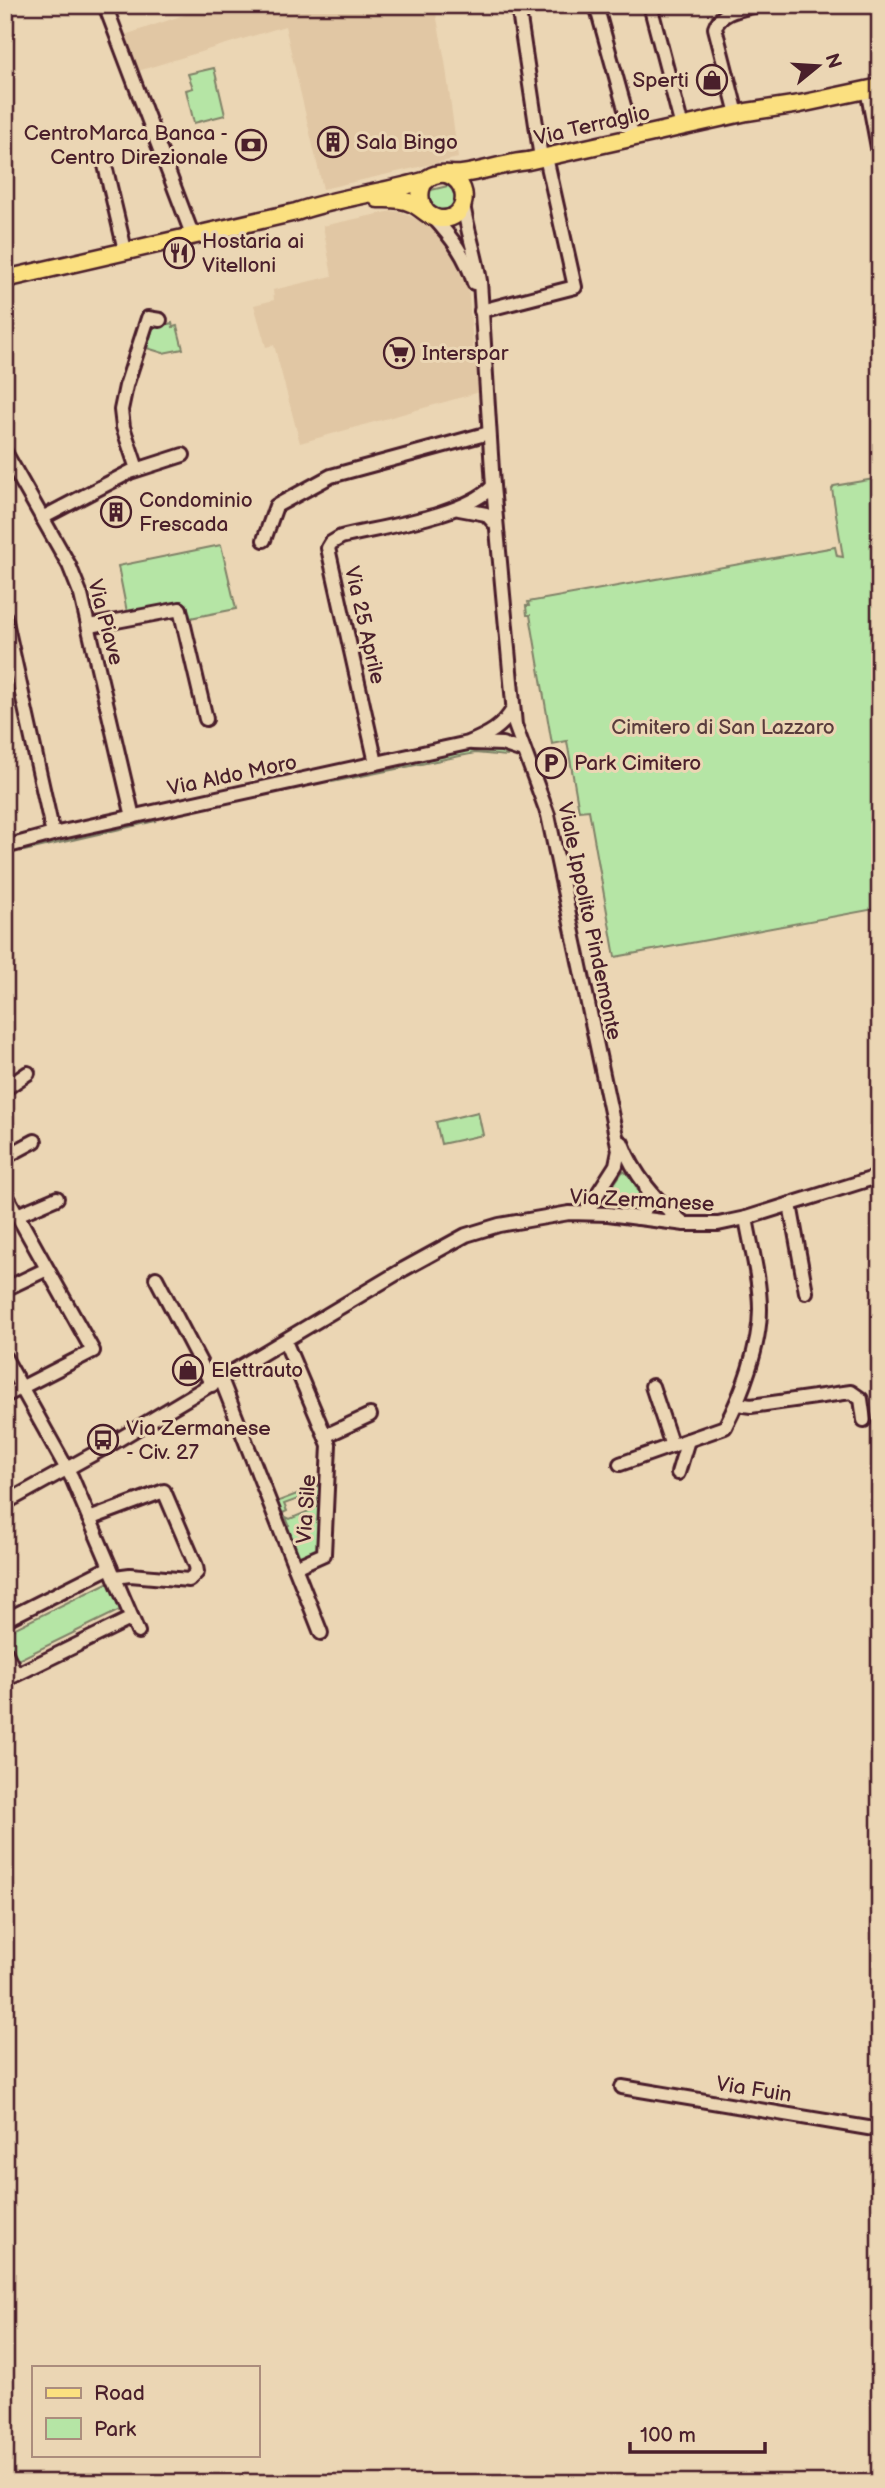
<svg xmlns="http://www.w3.org/2000/svg" width="885" height="2488" viewBox="0 0 885 2488" font-family="'Balsamiq Sans',sans-serif">
	<rect width="100%" height="100%" fill="#ebd6b4"/>
	<filter id="ink" filterUnits="userSpaceOnUse"><feTurbulence type="fractalNoise" baseFrequency=".0143" numOctaves="2"/><feDisplacementMap in="SourceGraphic" scale="14" xChannelSelector="R" yChannelSelector="G"/><feConvolveMatrix kernelMatrix="1 2 1 2 8 2 1 2 1" color-interpolation-filters="sRGB"/></filter>
	<g filter="url(#ink)">
		<g fill="#e1c7a4">
			<polygon points="213,5 418,5 419,7 432,5 435,8 445,61 458,158 323,189 285,26 138,71 125,35"/>
			<polygon points="392,211 402,212 433,228 456,251 467,276 474,356 480,392 300,443 274,345 266,347 254,305 274,300 273,290 332,276 323,226"/>
		</g>
		<g fill="#b5e5a5" stroke="#808268" stroke-width="2">
			<polygon points="214,68 225,115 194,123 186,90 193,88 188,74"/>
			<path d="M452,185C458,193 457,200 452,208L438,212L430,207L427,191Z"/>
			<polygon points="172,323 173,327 177,326 183,349 163,353 147,348 153,328"/>
			<polygon points="880,478 880,908 615,957 589,810 579,811 567,741 552,744 530,615 527,615 526,606 529,606 528,602 835,547 837,556 843,557 832,489 834,486"/>
			<polygon points="221,545 236,609 190,618 187,605 182,601 127,612 118,566"/>
			<polygon points="472,746 511,748 507,756 475,753 332,782 331,778"/>
			<polygon points="153,818 155,821 24,851 23,847"/>
			<polygon points="478,1112 483,1135 441,1144 436,1122"/>
			<path d="M623,1171C631,1175 640,1192 641,1201L636,1206L610,1202L607,1194Z"/>
			<polygon points="323,1484 319,1547 317,1552 299,1558 286,1526 289,1525 286,1517 290,1519 314,1509 309,1495 284,1504 287,1511 281,1514 276,1502"/>
			<polygon points="111,1581 122,1609 16,1661 5,1638 5,1633"/>
		</g>
		<g fill="none" stroke-linecap="round" stroke-linejoin="round">
			<g stroke="#4a1f2b" stroke-width="18">
				<g id="minor">
					<polyline points="105,5 192,234"/>
					<polyline points="518,5 541,158"/>
					<polyline points="596,5 633,138"/>
					<polyline points="650,5 682,127"/>
					<polyline points="867,89 880,158"/>
					<path d="M737,114L715,28C720,11 742,9 758,5"/>
					<polyline points="104,161 125,250"/>
					<path d="M463,204C467,230 476,255 480,281L493,486L515,725L548,815L619,1150L616,1165L586,1212"/>
					<path d="M433,217C452,238 466,256 474,283"/>
					<polyline points="481,311 575,287 546,157"/>
					<polyline points="5,452 69,565 81,595 133,817"/>
					<polyline points="137,469 123,427 121,410 126,386 148,318 160,320"/>
					<polyline points="459,509 486,514 496,525"/>
					<polyline points="42,518 130,472 183,455"/>
					<polyline points="264,540 276,506 331,476 489,433"/>
					<polyline points="5,617 53,834"/>
					<polyline points="90,626 180,609 206,719"/>
					<polyline points="472,743 502,744 523,751"/>
					<path d="M376,763L328,548L331,543L341,537C382,527 465,516 493,486"/>
					<path d="M5,847L53,834L468,743C488,735 503,727 513,709"/>
					<polyline points="5,1089 28,1073"/>
					<path d="M622,1143C634,1175 658,1203 685,1224"/>
					<polyline points="5,1157 35,1141"/>
					<polyline points="5,1193 93,1351 5,1396"/>
					<polyline points="790,1204 806,1292"/>
					<polyline points="17,1215 57,1198"/>
					<path d="M638,1218C649,1208 650,1198 645,1184"/>
					<polyline points="156,1278 212,1385"/>
					<polyline points="5,1289 47,1269"/>
					<polyline points="5,1358 72,1478 138,1632"/>
					<polyline points="221,1379 295,1567 324,1554 329,1445 285,1341"/>
					<polyline points="652,1386 672,1446"/>
					<polyline points="737,1404 751,1406 851,1392 861,1399 864,1420"/>
					<polyline points="325,1436 370,1415"/>
					<path d="M620,1464L725,1427C742,1394 760,1346 760,1309C760,1279 751,1247 746,1218"/>
					<polyline points="678,1473 688,1440"/>
					<polyline points="5,1503 106,1447 404,1269 466,1235 499,1225 569,1213 608,1214 685,1224 718,1224 746,1218 880,1176"/>
					<polyline points="89,1519 164,1491 196,1566 197,1572 189,1580 130,1575 115,1577"/>
					<polyline points="295,1567 321,1633"/>
					<polyline points="5,1620 110,1567"/>
					<polyline points="5,1651 16,1674"/>
					<polyline points="5,1680 132,1618"/>
					<polyline points="622,2087 880,2130"/>
				</g>
			</g>
			<g stroke="#4a1f2b" stroke-width="21">
				<g id="major">
					<path d="M378,199C389,199 401,198 411,203C421,207 429,218 440,219C468,221 473,183 446,174"/>
					<path d="M427,213C416,199 418,177 439,174C446,173 454,175 462,174C484,171 505,163 528,161L747,112L800,104L880,87"/>
					<path d="M5,279L296,212C339,197 384,193 427,180"/>
				</g>
			</g>
			<use href="#minor" stroke="#ebd6b4" stroke-width="12"/>
			<use href="#major" stroke="#fbe080" stroke-width="16"/>
		</g>
	</g>
	<defs>
		<g id="shop-ring" transform="scale(1.575)"><circle r="9.5" fill="#ebd6b4" stroke="#4a1f2b" stroke-width="1.5"/><path d="M-5-2.5h2.3a2.7 3.5 0 0 1 5.4 0H5L5.5 6h-11ZM-1.5-2.5h3a1.5 2.3 0 0 0-3 0Z" fill="#4a1f2b"/></g>
		<g id="building-ring" transform="scale(1.575)"><circle r="9.5" fill="#ebd6b4" stroke="#4a1f2b" stroke-width="1.5"/><path d="M-4-6H4V6H1V3H-1V6H-4ZM-2.5-4.3h1.7v1.8h-1.7ZM.8-4.3h1.7v1.8H.8ZM-2.5-1h1.7V.8h-1.7ZM.8-1h1.7V.8H.8Z" fill="#4a1f2b"/></g>
		<g id="bank-ring" transform="scale(1.575)"><circle r="9.5" fill="#ebd6b4" stroke="#4a1f2b" stroke-width="1.5"/><path d="M-6-4H6V4H-6ZM0-2.3a2.3 2.3 0 1 0 0 4.6a2.3 2.3 0 1 0 0-4.6Z" fill="#4a1f2b"/></g>
		<g id="restaurant-ring" transform="scale(1.575)"><circle r="9.5" fill="#ebd6b4" stroke="#4a1f2b" stroke-width="1.5"/><path d="M-5-6h1v4h1v-4h1v4h1v-4h1v5L-1.5 .5V6h-2V.5L-5-1ZM5-6V6H3V1.5H1.5Q1.5-4 5-6Z" fill="#4a1f2b"/></g>
		<g id="supermarket-ring" transform="scale(1.575)"><circle r="9.5" fill="#ebd6b4" stroke="#4a1f2b" stroke-width="1.5"/><path d="M-6-5.5h2.5l.6 2H6L4.5 2H-2.5L-4.4-4H-6ZM-1.5 3.2a1.3 1.3 0 1 0 .1 0ZM3 3.2a1.3 1.3 0 1 0 .1 0Z" fill="#4a1f2b"/></g>
		<g id="parking-ring" transform="scale(1.575)"><circle r="9.5" fill="#ebd6b4" stroke="#4a1f2b" stroke-width="1.5"/><path d="M-3.5-5.5H1a3.5 3.5 0 0 1 0 7H-1V5.5H-3.5ZM-1-3.4V-.6H.8a1.4 1.4 0 0 0 0-2.8Z" fill="#4a1f2b"/></g>
		<g id="bus-ring" transform="scale(1.575)"><circle r="9.5" fill="#ebd6b4" stroke="#4a1f2b" stroke-width="1.5"/><path d="M-5-6H5V4H4V6H2V4H-2V6H-4V4H-5ZM-3.5-4V0h7V-4ZM-3.5 1.2v1.5H-2V1.2ZM2 1.2v1.5H3.5V1.2Z" fill="#4a1f2b"/></g>
	</defs>
	<g fill-rule="evenodd">
		<use href="#shop-ring" x="712" y="80"/>
		<use href="#building-ring" x="333" y="142"/>
		<use href="#bank-ring" x="251" y="145"/>
		<use href="#restaurant-ring" x="179" y="253"/>
		<use href="#supermarket-ring" x="399" y="353"/>
		<use href="#building-ring" x="116" y="512"/>
		<use href="#parking-ring" x="551" y="763"/>
		<use href="#shop-ring" x="188" y="1370"/>
		<use href="#bus-ring" x="103" y="1440"/>
	</g>
	<g text-anchor="middle" stroke-width="6" stroke-linejoin="round" paint-order="stroke">
		<g font-size="21" fill="#4a1f2b" stroke="#ebd6b4" text-anchor="start">
			<text x="689" y="87" text-anchor="end">Sperti</text>
			<text x="228" y="140" text-anchor="end">CentroMarca Banca -<tspan x="228" dy="24">Centro Direzionale</tspan></text>
			<text x="356" y="149">Sala Bingo</text>
			<text x="202" y="248">Hostaria ai<tspan x="202" dy="24">Vitelloni</tspan></text>
			<text x="422" y="360">Interspar</text>
			<text x="139" y="507">Condominio<tspan x="139" dy="24">Frescada</tspan></text>
			<text x="574" y="770">Park Cimitero</text>
			<text x="211" y="1377">Elettrauto</text>
			<text x="126" y="1435">Via Zermanese<tspan x="126" dy="24">- Civ. 27</tspan></text>
		</g>
		<g font-size="21" fill="#4a1f2b" stroke="#ebd6b4">
			<text transform="translate(592 125) rotate(-13)" y="7">Via Terraglio</text>
			<text transform="translate(106 622) rotate(75)" y="7">Via Piave</text>
			<text transform="translate(365 625) rotate(77)" y="7">Via 25 Aprile</text>
			<text transform="translate(232 775) rotate(-12)" y="7">Via Aldo Moro</text>
			<text transform="translate(590 921) rotate(78)" y="7">Viale Ippolito Pindemonte</text>
			<text transform="translate(642 1200) rotate(3)" y="7">Via Zermanese</text>
			<text transform="translate(306 1509) rotate(-86)" y="7">Via Sile</text>
			<text transform="translate(754 2089) rotate(9)" y="7">Via Fuin</text>
		</g>
		<g font-size="21" fill="#5a3d3d" stroke="#ebd6b4">
			<text x="723" y="734">Cimitero di San Lazzaro</text>
		</g>
	</g>
	<rect width="885" height="2488" fill="none" stroke="#ebd6b4" stroke-width="28"/>
	<rect x="14" y="14" width="857" height="2460" fill="none" stroke="#4a1f2b" stroke-width="2.5" filter="url(#ink)"/>
	<rect x="32" y="2366" width="228" height="91" fill="#ebd6b4" stroke="#ab8d7d" stroke-width="2"/>
	<rect x="46" y="2388" width="35" height="10" fill="#fbe080" stroke="#ab8d7d" stroke-width="2"/>
	<text x="94" y="2400" font-size="21" fill="#4a1f2b">Road</text>
	<rect x="46" y="2418" width="35" height="21" fill="#b5e5a5" stroke="#ab8d7d" stroke-width="2"/>
	<text x="94" y="2436" font-size="21" fill="#4a1f2b">Park</text>
	<g transform="translate(818 66) rotate(72)" stroke="#ebd6b4" stroke-width="5" paint-order="stroke">
	<path d="M0-5L12 26L0 18L-12 26Z" fill="#4a1f2b"/>
	<text y="-10" font-size="19" font-weight="bold" text-anchor="middle" fill="#4a1f2b">N</text>
	</g>
	<path d="M630 2442v10h135v-10" fill="none" stroke="#4a1f2b" stroke-width="3.5"/>
	<text x="640" y="2442" font-size="21" fill="#4a1f2b" stroke="#ebd6b4" stroke-width="5" paint-order="stroke">100 m</text>
</svg>
